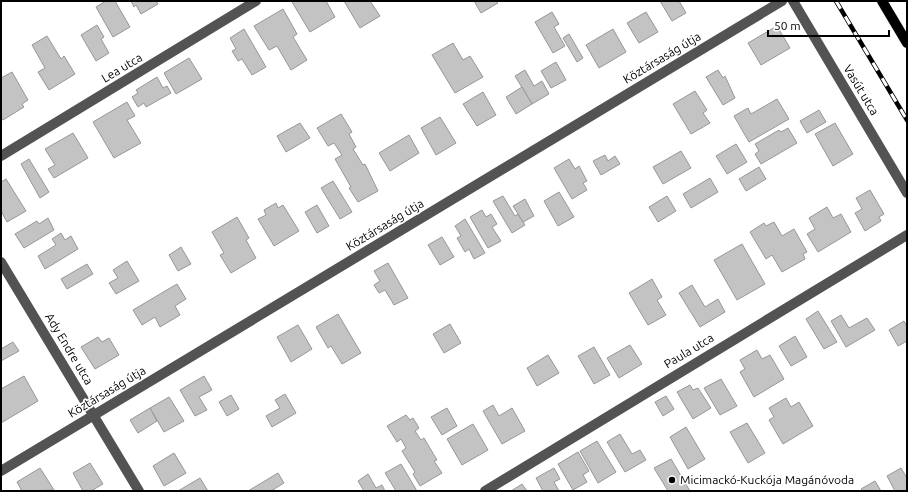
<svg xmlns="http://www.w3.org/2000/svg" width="908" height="492" viewBox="0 0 908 492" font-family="Ubuntu,sans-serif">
	<rect width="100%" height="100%" fill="#fff"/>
	<g fill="#c3c3c3" stroke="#979797">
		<polygon points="106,1 115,1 130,27 113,37 96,7"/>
		<polygon points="131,1 156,1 158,4 141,14 136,5 134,7"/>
		<polygon points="294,1 326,1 335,17 310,32 292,2"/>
		<polygon points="344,1 370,1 380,16 360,28"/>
		<polygon points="474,1 496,1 498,3 481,13"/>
		<polygon points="660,1 679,1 686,13 672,21"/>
		<polygon points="283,9 297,34 293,37 307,60 291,70 277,46 269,50 254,26"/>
		<polygon points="552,12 559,24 554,27 565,46 553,53 535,22"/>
		<polygon points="646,12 658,32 639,43 627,23"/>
		<polygon points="97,25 104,37 101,39 109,53 96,61 81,35"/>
		<polygon points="777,26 790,48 761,65 748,43"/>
		<polygon points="244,29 266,67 252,75 242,59 238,61 232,51 236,49 230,38"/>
		<polygon points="613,29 626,52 599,68 586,45"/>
		<polygon points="569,34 583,58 577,62 563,38"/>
		<polygon points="47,36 61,59 64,56 75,74 49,90 38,72 45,68 32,45"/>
		<polygon points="453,43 463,60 470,56 483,77 455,93 432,55"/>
		<polygon points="189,58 202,79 176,94 164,73"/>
		<polygon points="556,62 566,80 551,88 541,71"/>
		<polygon points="525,70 534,86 542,81 549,94 532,104 515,76"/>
		<polygon points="718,70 723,78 725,76 735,98 723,105 706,77"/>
		<polygon points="12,72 28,100 22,104 24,107 3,120 1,117 1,78"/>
		<polygon points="157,77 163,88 167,86 171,93 146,107 144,103 138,107 132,97 138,93 136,90"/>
		<polygon points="522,87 532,104 516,114 506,97"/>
		<polygon points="695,91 707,110 703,113 710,123 691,134 673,104"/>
		<polygon points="483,92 496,115 477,126 463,104"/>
		<polygon points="777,99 789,119 749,142 734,116 748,108 751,114"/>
		<polygon points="127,102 135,116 127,120 141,143 114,158 93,122"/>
		<polygon points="819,110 826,122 807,133 800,121"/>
		<polygon points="341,114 352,132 349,134 356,147 353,149 363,165 365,164 378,191 358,202 349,188 351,187 335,159 342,155 334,143 328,146 317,128"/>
		<polygon points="440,117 456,143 436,155 421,128"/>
		<polygon points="300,123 310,138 286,152 277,136"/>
		<polygon points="835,123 853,154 833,166 815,134"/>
		<polygon points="788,128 797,143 761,164 755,154 759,151 755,144 779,130 781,132"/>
		<polygon points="73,133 88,158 54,178 48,169 55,165 45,149"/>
		<polygon points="409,135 419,153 390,171 379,153"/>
		<polygon points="736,144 747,162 727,174 716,156"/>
		<polygon points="681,151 691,168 663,184 653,167"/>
		<polygon points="605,155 608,161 615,156 620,164 601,175 593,161"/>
		<polygon points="29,159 49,192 40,198 21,164"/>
		<polygon points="569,159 575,169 579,166 587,181 583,183 587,190 572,199 554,168"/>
		<polygon points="759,167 766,179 746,191 739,179"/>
		<polygon points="710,178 718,192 691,208 683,194"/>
		<polygon points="6,179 26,211 7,222 1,211 1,182"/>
		<polygon points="333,181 352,212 340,219 321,188"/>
		<polygon points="870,190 884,214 879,217 881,221 865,231 855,213 862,209 856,198"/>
		<polygon points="559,192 574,217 558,226 544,201"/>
		<polygon points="503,196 515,216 518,214 525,225 512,233 493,201"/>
		<polygon points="667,196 676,211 658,222 649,207"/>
		<polygon points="525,199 534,216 523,222 513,206"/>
		<polygon points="276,203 278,208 283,205 299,231 274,246 258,219 266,215 264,210"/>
		<polygon points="317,205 329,226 317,233 305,212"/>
		<polygon points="827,207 833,218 841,214 851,232 818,252 807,234 815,229 809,218"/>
		<polygon points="482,210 486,217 491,214 497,224 492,227 501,241 488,248 470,217"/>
		<polygon points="237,217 249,238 246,240 256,258 231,273 220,255 224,253 212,232"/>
		<polygon points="48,218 54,230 24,248 15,234 37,221 39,224"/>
		<polygon points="465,219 485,253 474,259 469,249 465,252 457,238 461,236 455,226"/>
		<polygon points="774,222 782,236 794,229 807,252 803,254 805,259 782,272 772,255 766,259 750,232 764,223 766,226"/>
		<polygon points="61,233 65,240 71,236 78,249 45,269 38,256 56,245 52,239"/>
		<polygon points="442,237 454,257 440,265 428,245"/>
		<polygon points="742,244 765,284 737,300 714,260"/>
		<polygon points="181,247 191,264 178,271 169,255"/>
		<polygon points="127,261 139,281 116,294 109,283 118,278 113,270"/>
		<polygon points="388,263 408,298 394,305 385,290 379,293 374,285 380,281 374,271"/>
		<polygon points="87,264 93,274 67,289 61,279"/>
		<polygon points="652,279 662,297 657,300 666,315 648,325 629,293"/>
		<polygon points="177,284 186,299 175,306 180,315 160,327 155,317 142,325 133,310"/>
		<polygon points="692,285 705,307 718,299 725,312 700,327 679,293"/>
		<polygon points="818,311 837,342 824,349 806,319"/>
		<polygon points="338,314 361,353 342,364 331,346 328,348 316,327"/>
		<polygon points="841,315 849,328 867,318 875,330 846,347 831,321"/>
		<polygon points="904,321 907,327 907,341 898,346 889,330"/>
		<polygon points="450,324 461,343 444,353 433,334"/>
		<polygon points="298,325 312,349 291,362 277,337"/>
		<polygon points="795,336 807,357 791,366 779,346"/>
		<polygon points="98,337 102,342 109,338 119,355 95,369 81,347"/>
		<polygon points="13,342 19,351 1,361 1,349"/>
		<polygon points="630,345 642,364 619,378 607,358"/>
		<polygon points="594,347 610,375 594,384 578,356"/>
		<polygon points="757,350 762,359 770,355 784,379 754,397 740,372 745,369 740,360"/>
		<polygon points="548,355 559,373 537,386 527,368"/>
		<polygon points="24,376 38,401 1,423 1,389"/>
		<polygon points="204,376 212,390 199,397 207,410 195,416 180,390"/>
		<polygon points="721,379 737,406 720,415 704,388"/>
		<polygon points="690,385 693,390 698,388 711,408 693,419 677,392"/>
		<polygon points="285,394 296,413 272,427 266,416 280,408 275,400"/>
		<polygon points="231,395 239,409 227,416 219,402"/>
		<polygon points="666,396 674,409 663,416 655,402"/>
		<polygon points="169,397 184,421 164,432 150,408"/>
		<polygon points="786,398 791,407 799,402 813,426 783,444 769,420 774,417 769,408"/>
		<polygon points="493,405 499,416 512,408 525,431 502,444 483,411"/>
		<polygon points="150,408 157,421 138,433 130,420"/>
		<polygon points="447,408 457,426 442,435 431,417"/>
		<polygon points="406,415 410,420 413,418 419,428 415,431 421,440 424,438 437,460 434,461 442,473 420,486 413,474 415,472 402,451 406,448 401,439 397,442 387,426"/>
		<polygon points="747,423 765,453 748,463 730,432"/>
		<polygon points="473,424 488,450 462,465 447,439"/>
		<polygon points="686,427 705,459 688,469 670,437"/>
		<polygon points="620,434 632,454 640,450 646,460 625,472 607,442"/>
		<polygon points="597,441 616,472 598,483 580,451"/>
		<polygon points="578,452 589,471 583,475 587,482 573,490 558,464"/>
		<polygon points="174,453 186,473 164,486 153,466"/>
		<polygon points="671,459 690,491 668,491 654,468"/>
		<polygon points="90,463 103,484 91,491 83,491 73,473"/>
		<polygon points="401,464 417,491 396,491 385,473"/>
		<polygon points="40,468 54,490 22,491 17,482"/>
		<polygon points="554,468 560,479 554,482 559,491 543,491 536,478"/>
		<polygon points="901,468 907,478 907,491 895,491 887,476"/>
		<polygon points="278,473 284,483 271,491 248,491"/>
		<polygon points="368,474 376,488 382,485 385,491 364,491 358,481"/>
		<polygon points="200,478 208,491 178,491"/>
		<polygon points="875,481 881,491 863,491 861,489"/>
		<polygon points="522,484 527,491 511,491"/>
	</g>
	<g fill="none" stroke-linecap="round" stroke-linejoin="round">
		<g stroke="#dbdbdb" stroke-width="11">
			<polyline id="major" points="882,1 907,43"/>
		</g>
		<g stroke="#535353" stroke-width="10">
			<polyline points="793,1 907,193"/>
			<polyline points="1,156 256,1"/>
			<polyline points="1,262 139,491"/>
			<polyline points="1,471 782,1"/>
			<polyline points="485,491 907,235"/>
		</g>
		<use href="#major" stroke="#000" stroke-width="10"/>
		<g stroke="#000" stroke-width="4.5">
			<polyline id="rail" points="836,1 907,120"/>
		</g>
		<use href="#rail" stroke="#fff" stroke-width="3" stroke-dasharray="9" stroke-linecap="butt"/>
	</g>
	<circle fill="#000" stroke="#fff" stroke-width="1.5" cx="672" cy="480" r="4"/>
	<g text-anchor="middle" stroke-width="3.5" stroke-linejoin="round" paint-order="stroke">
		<g font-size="12" fill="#000" stroke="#fff">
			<text transform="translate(662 58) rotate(-31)" y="4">Köztársaság útja</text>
			<text transform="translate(122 68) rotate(-31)" y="4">Lea utca</text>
			<text transform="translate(861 90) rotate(59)" y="4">Vasút utca</text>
			<text transform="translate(385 225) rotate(-31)" y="4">Köztársaság útja</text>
			<text transform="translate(69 349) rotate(59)" y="4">Ady Endre utca</text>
			<text transform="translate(689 351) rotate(-31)" y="4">Paula utca</text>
			<text transform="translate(107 392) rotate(-31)" y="4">Köztársaság útja</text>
		</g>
		<g font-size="12" fill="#000" stroke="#fff" text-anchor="start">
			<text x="680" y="484">Micimackó-Kuckója Magánóvoda</text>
		</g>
	</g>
	<rect width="908" height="492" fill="none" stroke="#000000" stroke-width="4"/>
	<path d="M768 30v6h121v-6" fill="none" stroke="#000000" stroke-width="2"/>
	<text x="774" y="30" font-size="12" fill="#000000" stroke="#ffffff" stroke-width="3" paint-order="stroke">50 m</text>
</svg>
